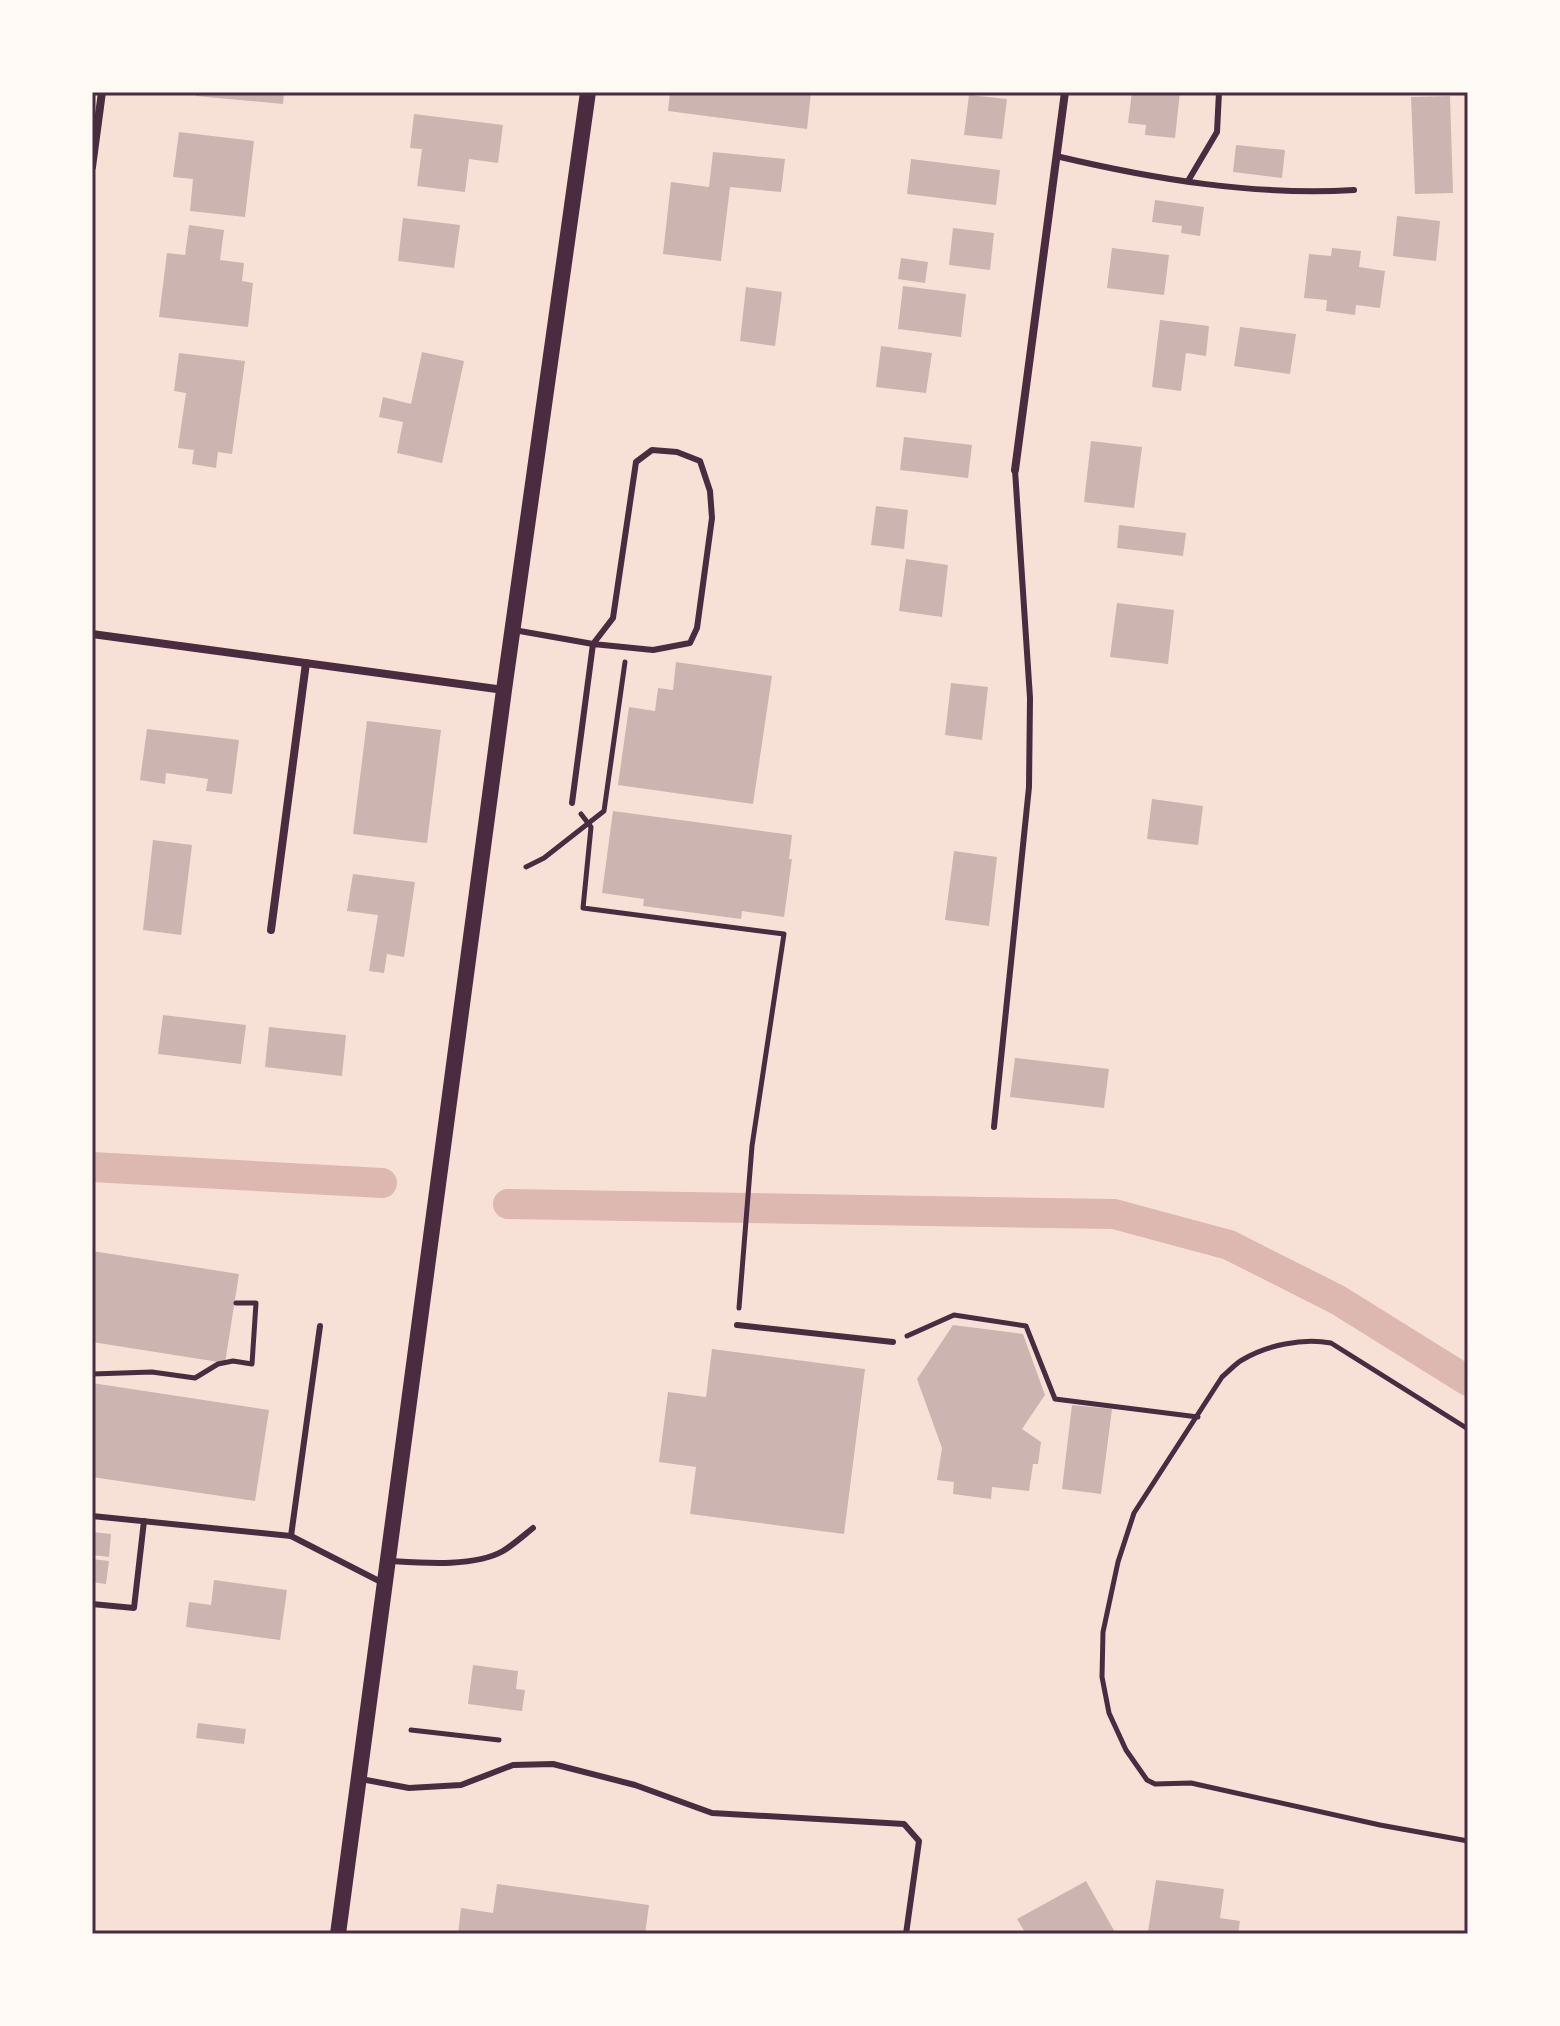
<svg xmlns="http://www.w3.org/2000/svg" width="1560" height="2026" viewBox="0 0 1560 2026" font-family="'Sofia Sans Condensed',sans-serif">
	<rect width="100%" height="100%" fill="#f7e1d7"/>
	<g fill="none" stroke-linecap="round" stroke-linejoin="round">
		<g stroke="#dcb8b0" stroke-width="30">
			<polyline points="92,1167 382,1183"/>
			<polyline points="508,1204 1114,1214 1229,1245 1338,1300 1468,1381"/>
		</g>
	</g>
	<g fill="#ccb4b1">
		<polygon points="196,92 284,92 283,104 196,96"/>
		<polygon points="670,92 811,92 807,129 668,111"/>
		<polygon points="1132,92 1180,92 1175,138 1145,135 1146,125 1128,123"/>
		<polygon points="969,95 1007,99 1002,139 964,135"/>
		<polygon points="1450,96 1453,193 1415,194 1411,97"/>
		<polygon points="414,114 503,125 498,163 469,159 465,192 417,186 422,149 410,148"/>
		<polygon points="179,132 254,141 245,217 190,211 193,179 173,177"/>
		<polygon points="1236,145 1285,150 1282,178 1233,172"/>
		<polygon points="713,152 785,159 781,192 730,187 721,261 663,254 671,182 709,187"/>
		<polygon points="911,159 1000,170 996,205 907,194"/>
		<polygon points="1155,200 1204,207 1200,236 1181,233 1182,226 1152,222"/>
		<polygon points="1397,216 1440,221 1436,261 1393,256"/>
		<polygon points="403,218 460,225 454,268 398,261"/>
		<polygon points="189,225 224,230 220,260 244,263 242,281 253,283 248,327 159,317 167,253 185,255"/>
		<polygon points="953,228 994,233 990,270 949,265"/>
		<polygon points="1112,248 1169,255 1164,295 1107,288"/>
		<polygon points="1332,248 1361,251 1359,267 1385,271 1380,308 1356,305 1355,315 1326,311 1327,300 1304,298 1309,254 1331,256"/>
		<polygon points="901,258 928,262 925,283 898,279"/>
		<polygon points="903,286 966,294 961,337 898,329"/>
		<polygon points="746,287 782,292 775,346 740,341"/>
		<polygon points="1160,320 1209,326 1206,356 1186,353 1181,391 1152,387"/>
		<polygon points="1240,327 1296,334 1290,374 1234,366"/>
		<polygon points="881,346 932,353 926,393 876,387"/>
		<polygon points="422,352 464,361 442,463 397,453 403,422 379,417 383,397 411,404"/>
		<polygon points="179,353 245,361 232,454 218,452 216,468 192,464 194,450 178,448 186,393 174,391"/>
		<polygon points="904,437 972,445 968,478 900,470"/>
		<polygon points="1091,441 1142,447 1134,508 1084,502"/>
		<polygon points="876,506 908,510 904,549 871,545"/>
		<polygon points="1119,525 1186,533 1183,556 1117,548"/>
		<polygon points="906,559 948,565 942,617 899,611"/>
		<polygon points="1117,603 1174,610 1168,664 1110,657"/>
		<polygon points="676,662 772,676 753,804 618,785 629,707 655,711 658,688 673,690"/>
		<polygon points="951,683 988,687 982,740 945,735"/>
		<polygon points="367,721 441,730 427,843 353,834"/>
		<polygon points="147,729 239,740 232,794 206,791 208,779 166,773 165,784 140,780"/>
		<polygon points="1152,799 1203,806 1198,845 1147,839"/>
		<polygon points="613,811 792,835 789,859 792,859 784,917 742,911 741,919 643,906 644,899 602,893"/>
		<polygon points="153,840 192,845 181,935 143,930"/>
		<polygon points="954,851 997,857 989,926 945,920"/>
		<polygon points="353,874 415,882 404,957 387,954 384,973 369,971 378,915 347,911"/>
		<polygon points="163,1015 246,1025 241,1064 158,1054"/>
		<polygon points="269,1027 346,1035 342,1076 265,1067"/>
		<polygon points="1015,1058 1109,1069 1104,1108 1010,1097"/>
		<polygon points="92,1251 239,1274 225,1363 92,1342"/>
		<polygon points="953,1325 1023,1334 1045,1395 1022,1429 1041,1442 1038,1464 1033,1464 1029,1491 992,1487 991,1499 953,1494 954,1482 937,1480 942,1448 917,1379"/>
		<polygon points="712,1349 865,1369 844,1534 690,1514 696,1467 659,1462 668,1392 706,1397"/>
		<polygon points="92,1383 269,1410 255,1501 92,1477"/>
		<polygon points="1072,1405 1112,1409 1101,1494 1062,1489"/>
		<polygon points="92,1532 111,1534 109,1557 92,1555"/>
		<polygon points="92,1559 109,1561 106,1584 92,1582"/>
		<polygon points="214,1580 287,1590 280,1640 186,1627 189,1602 211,1605"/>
		<polygon points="473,1665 518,1671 516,1689 525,1690 522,1711 468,1704"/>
		<polygon points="198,1723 246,1729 244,1744 196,1738"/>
		<polygon points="1156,1880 1224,1889 1220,1918 1240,1921 1238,1934 1148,1932"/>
		<polygon points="1086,1881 1116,1934 1026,1934 1017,1919"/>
		<polygon points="497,1884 649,1905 645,1934 458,1934 461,1908 493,1913"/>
	</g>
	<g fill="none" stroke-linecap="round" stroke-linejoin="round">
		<g stroke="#4a2c40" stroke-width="5">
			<polyline points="581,814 591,827 583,908 784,934 752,1146 739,1308"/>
			<polyline points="526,867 544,858 604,811 625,662"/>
			<polyline points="907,1336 954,1315 1026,1326 1055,1399 1198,1417"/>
			<polyline points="92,1374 152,1372 195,1378 218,1364 233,1361 252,1364 256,1303 236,1303"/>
			<path d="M1468,1429L1331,1343C1302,1338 1267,1345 1242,1360C1235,1364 1228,1372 1222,1377L1134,1513L1118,1562L1103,1632L1102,1677L1109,1713L1126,1750L1147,1780L1155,1784L1191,1783L1380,1825L1468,1841"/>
			<polyline points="411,1730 499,1740"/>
		</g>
		<g stroke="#4a2c40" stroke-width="6">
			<path d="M1056,156C1153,179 1254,196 1354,190"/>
			<polyline points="1188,181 1217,132 1219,92"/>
			<polyline points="514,630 593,644 613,618 636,462 652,450 677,452 700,461 710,491 712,518 697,628 690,643 653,650 593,644 572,803"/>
			<polyline points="994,1127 1029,787 1030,698 1015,470"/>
			<polyline points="737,1325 893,1342"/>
			<polyline points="92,1516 291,1536 381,1582"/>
			<polyline points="291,1536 320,1326"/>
			<path d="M391,1561C423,1563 475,1567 503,1551C513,1545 523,1536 533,1528"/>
			<polyline points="92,1604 134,1608 144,1521"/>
			<polyline points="361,1779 409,1788 461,1785 513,1765 553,1764 635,1785 712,1813 904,1824 919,1841 906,1934"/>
		</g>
		<g stroke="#4a2c40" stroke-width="8">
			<polyline points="92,167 102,92"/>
			<polyline points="1015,470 1065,92"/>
			<polyline points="92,634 504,690"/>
			<polyline points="271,930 306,663"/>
		</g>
		<polyline stroke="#4a2c40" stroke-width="16" points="338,1934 504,690 588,92"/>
	</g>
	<rect width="1560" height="2026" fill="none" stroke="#fffaf5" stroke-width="188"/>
	<rect x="94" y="94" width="1372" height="1838" fill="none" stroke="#4a2c40" stroke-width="3"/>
</svg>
